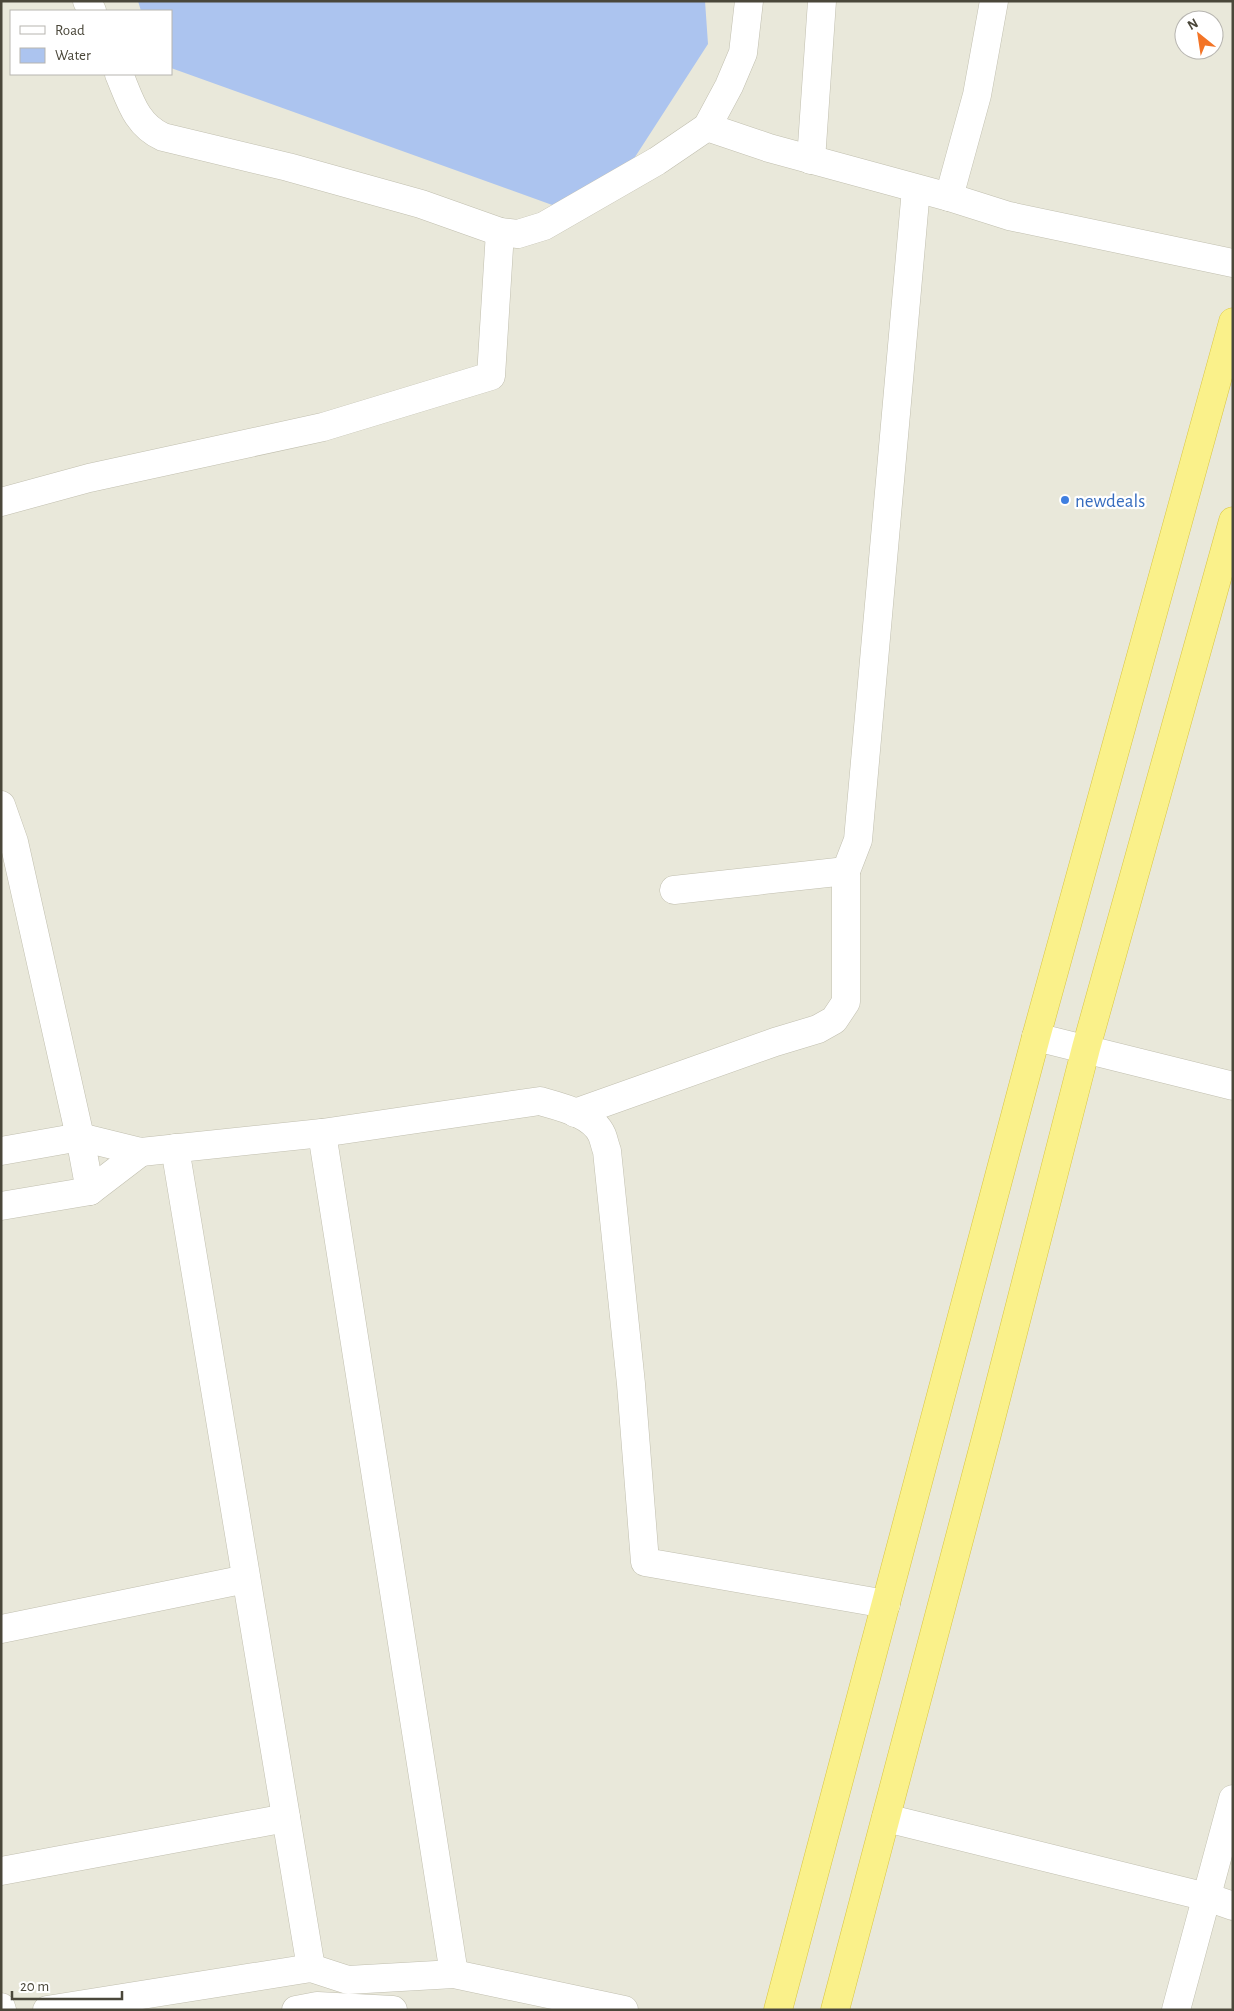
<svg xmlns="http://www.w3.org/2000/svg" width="1234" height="2011" viewBox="0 0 1234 2011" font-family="'Alegreya Sans',sans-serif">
	<rect width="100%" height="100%" fill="#f5f5ec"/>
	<path fill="#e9e8da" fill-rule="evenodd" d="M1,1H1233V2010H1ZM11,11H171V74H11ZM1184,20H1214V50H1184Z"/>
	<polygon fill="#acc4ef" points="138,1 705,1 708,44 626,171 555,206 171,68 171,11 141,11"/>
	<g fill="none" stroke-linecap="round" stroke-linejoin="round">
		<g stroke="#c1bfaf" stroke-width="29">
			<g id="minor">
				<polyline points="87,1 92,11"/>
				<path d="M119,74C130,100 136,125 163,137L288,167L421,204L500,232L518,234L544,226L657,161L707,127L729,86L743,53L749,1"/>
				<polyline points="707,127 769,148 949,197 1009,216 1233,263"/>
				<polyline points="811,160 822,1"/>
				<polyline points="949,197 977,95 994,1"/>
				<polyline points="1,502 89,478 323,427 491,376 500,232"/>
				<polyline points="1,805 14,842 80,1137 90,1191"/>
				<polyline points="674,890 846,871 858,840 916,189"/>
				<polyline points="1036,1037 1233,1086"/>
				<polyline points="575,1113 775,1042 818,1029 834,1020 846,1002 846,871"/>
				<polyline points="322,1133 454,1974"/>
				<polyline points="175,1148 311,1968"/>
				<path d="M1,1151L80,1137L141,1152L322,1133L540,1101C561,1107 593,1114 602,1135C604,1140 605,1146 607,1151L631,1384L645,1562L886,1604"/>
				<polyline points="1,1206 90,1191 141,1152"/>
				<polyline points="1,1629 246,1579"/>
				<polyline points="886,1818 1207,1897 1233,1906"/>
				<polyline points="1,1871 286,1818"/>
				<polyline points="1,2007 2,2010"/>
				<polyline points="47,2010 311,1968 348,1980 454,1974 624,2010"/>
				<polyline points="296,2010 317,2006 393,2010"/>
				<polyline points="1176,2010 1233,1799"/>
			</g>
		</g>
		<g stroke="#d9c542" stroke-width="29">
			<g id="trunk">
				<polyline points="778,2010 1036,1037 1233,322"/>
				<polyline points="835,2010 987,1434 1086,1048 1233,521"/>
			</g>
		</g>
		<use href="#minor" stroke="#fff" stroke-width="28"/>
		<use href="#trunk" stroke="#faf18a" stroke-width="28"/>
	</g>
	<circle fill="#3f7fe0" stroke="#fff" stroke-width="2" cx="1065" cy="500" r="5"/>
	<g text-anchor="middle" stroke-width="4.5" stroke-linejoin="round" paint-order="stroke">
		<g font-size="19" fill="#366cbe" stroke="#fff" text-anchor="start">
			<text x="1075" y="507">newdeals</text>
		</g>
	</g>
	<rect width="1234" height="2011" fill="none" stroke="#4a473a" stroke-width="5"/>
	<rect x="10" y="10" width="162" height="65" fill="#ffffff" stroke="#b7b5b0"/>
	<rect x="20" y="26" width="25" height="8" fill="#ffffff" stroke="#b7b5b0"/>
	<text x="55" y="35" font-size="15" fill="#4a473a">Road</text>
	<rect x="20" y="48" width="25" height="15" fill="#acc4ef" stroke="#b7b5b0"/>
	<text x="55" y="60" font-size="15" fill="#4a473a">Water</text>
	<g transform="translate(1199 35) rotate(330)"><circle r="24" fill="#ffffff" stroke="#b7b5b0"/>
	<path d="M0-4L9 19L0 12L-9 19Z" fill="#f37426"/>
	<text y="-8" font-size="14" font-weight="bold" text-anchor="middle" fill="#4a473a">N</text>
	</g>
	<path d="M12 1991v8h110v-8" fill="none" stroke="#4a473a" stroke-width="2.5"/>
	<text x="20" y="1991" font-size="15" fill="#4a473a" stroke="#ffffff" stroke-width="4" paint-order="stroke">20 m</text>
</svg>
